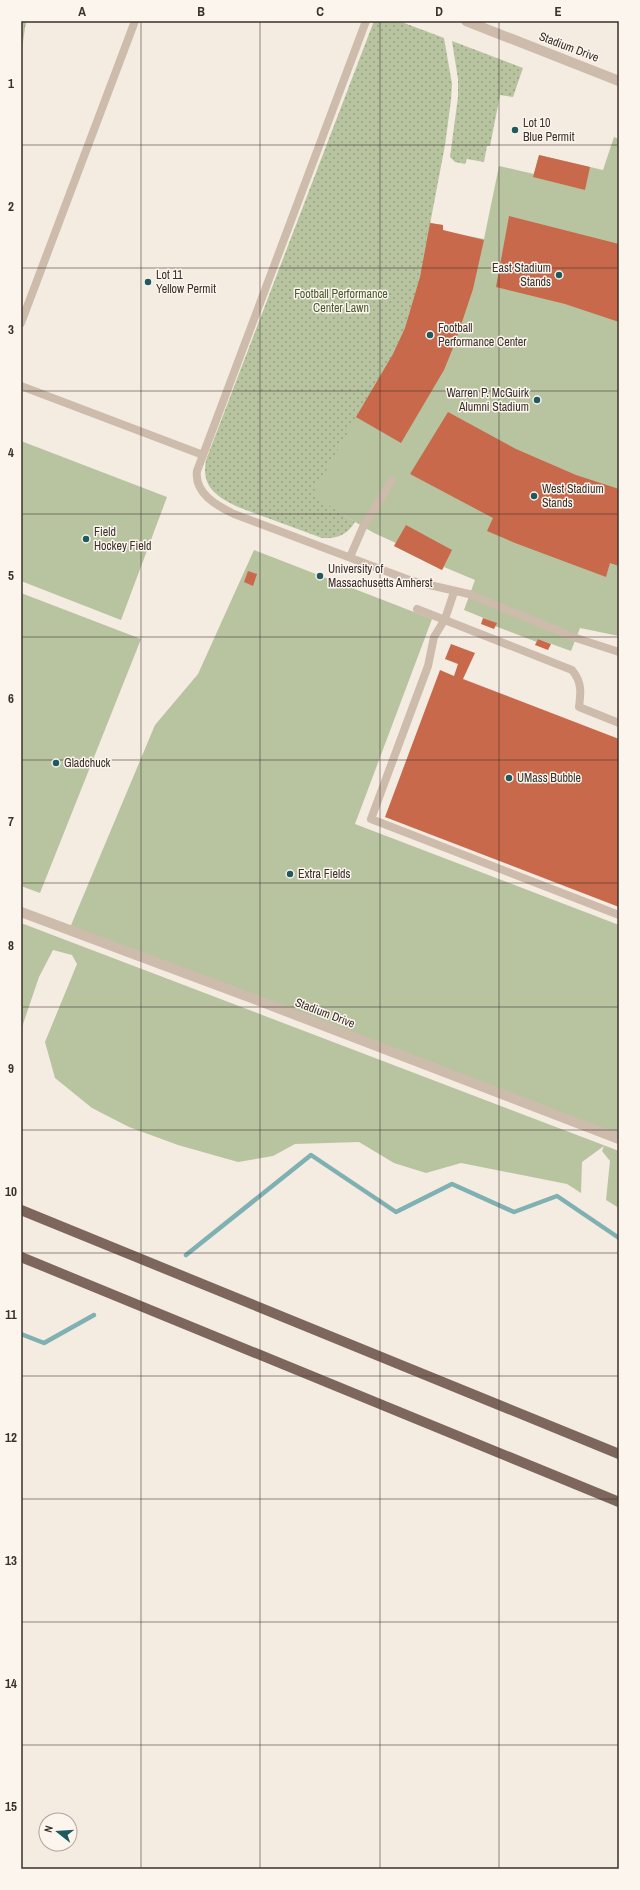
<svg xmlns="http://www.w3.org/2000/svg" width="640" height="1890" viewBox="0 0 640 1890" font-family="'Archivo Narrow',sans-serif">
	<defs>
		<pattern id="forest-firs" width="22" height="20" patternUnits="userSpaceOnUse"><rect width="22" height="20" fill="#b8c4a0"/><path d="M5 1l3.5 6h-7zM16 11l3.5 6h-7z" fill="#97a083"/></pattern>
		<pattern id="park-dots" width="8" height="8" patternUnits="userSpaceOnUse"><rect width="8" height="8" fill="#b8c4a0"/><path d="M2 2h.1M6 6h.1" fill="none" stroke="#97a083" stroke-width="1.8" stroke-linecap="round"/></pattern>
	</defs>
	<rect width="100%" height="100%" fill="#f4ebe1"/>
	<g fill="#b8c4a0">
		<polygon points="614,137 619,139 619,636 580,628 571,651 538,639 537,642 495,626 496,623 464,610 475,580 444,567 442,570 394,546 396,543 374,533 311,496 356,417 420,277 430,223 443,225 443,231 484,239 499,166 534,174 539,155 603,170"/>
		<polygon points="21,441 167,497 121,620 21,581"/>
		<polygon points="254,550 432,619 355,824 619,925 619,1138 69,930 155,725 198,674"/>
		<polygon points="21,593 141,639 40,893 21,886"/>
		<polygon points="21,923 619,1151 619,1208 606,1200 610,1161 602,1151 604,1146 582,1162 581,1193 567,1184 461,1163 426,1173 394,1163 359,1142 295,1144 273,1156 238,1162 178,1145 129,1127 92,1108 55,1078 45,1042 77,964 72,955 53,950 39,977 21,1030"/>
	</g>
	<polygon fill="url(#forest-firs)" points="21,21 26,21 21,56"/>
	<g fill="url(#park-dots)">
		<path d="M374,21H399L444,38L452,84L451,100L445,145L420,277L405,328L393,354L312,495L355,522C347,535 337,539 322,538L238,507C216,496 201,487 206,460Z"/>
		<polygon points="452,41 523,68 513,97 500,95 490,146 487,146 484,162 467,159 465,164 455,162 450,157 458,97 458,79"/>
	</g>
	<g fill="none" stroke-linecap="round" stroke-linejoin="round">
		<g stroke="#7fb0b2" stroke-width="4.5">
			<polyline points="186,1255 311,1155 396,1212 452,1184 514,1212 557,1196 619,1238"/>
			<polyline points="21,1334 44,1343 94,1315"/>
		</g>
	</g>
	<g fill="#c8694b">
		<polygon points="539,155 590,167 585,190 533,177"/>
		<polygon points="509,216 619,244 619,322 565,304 496,287"/>
		<polygon points="430,223 443,225 443,230 484,240 473,289 455,343 444,370 401,443 356,417 393,354 405,328 420,277"/>
		<polygon points="448,412 516,449 576,475 619,489 619,566 610,563 606,577 515,543 487,531 493,518 410,474"/>
		<polygon points="406,525 452,550 442,570 394,546"/>
		<polygon points="248,571 257,574 253,586 244,582"/>
		<polygon points="483,618 497,623 494,629 481,624"/>
		<polygon points="538,639 551,644 548,650 535,645"/>
		<polygon points="451,644 475,653 463,679 619,739 619,907 385,817 440,670 454,676 458,664 445,659"/>
	</g>
	<g fill="none" stroke-linecap="round" stroke-linejoin="round">
		<g stroke="#cdbbac" stroke-width="8">
			<path d="M366,21L197,471C194,493 217,506 234,514L412,581L469,594L576,638L619,652"/>
			<polyline points="21,323 135,21"/>
			<polyline points="21,386 203,455"/>
			<polyline points="350,557 363,527 392,480"/>
			<polyline points="454,592 445,619 434,637 428,666 371,819 619,915"/>
			<path d="M417,609L572,670C582,682 581,692 579,707L619,723"/>
		</g>
		<g stroke="#cdbbac" stroke-width="10">
			<polyline points="466,21 619,81"/>
			<polyline points="21,912 241,994 619,1139"/>
		</g>
		<g stroke="#7d675c" stroke-width="10">
			<polyline points="21,1210 619,1454"/>
			<polyline points="21,1257 619,1502"/>
		</g>
	</g>
	<path fill="none" stroke="#3b302b" stroke-width="1" stroke-opacity="0.55" d="M141,21V1869M260,21V1869M380,21V1869M499,21V1869M21,145H619M21,268H619M21,391H619M21,514H619M21,637H619M21,760H619M21,883H619M21,1007H619M21,1130H619M21,1253H619M21,1376H619M21,1499H619M21,1622H619M21,1745H619"/>
	<g fill="#1f5a5e" stroke="#fbf5ee" stroke-width="1.5">
		<circle cx="515" cy="130" r="4"/>
		<circle cx="559" cy="275" r="4"/>
		<circle cx="148" cy="282" r="4"/>
		<circle cx="430" cy="335" r="4"/>
		<circle cx="537" cy="400" r="4"/>
		<circle cx="534" cy="496" r="4"/>
		<circle cx="86" cy="539" r="4"/>
		<circle cx="320" cy="576" r="4"/>
		<circle cx="56" cy="763" r="4"/>
		<circle cx="509" cy="778" r="4"/>
		<circle cx="290" cy="874" r="4"/>
	</g>
	<g text-anchor="middle" stroke-width="3" stroke-linejoin="round" paint-order="stroke">
		<g font-size="12" fill="#3b302b" stroke="#fbf5ee">
			<text transform="translate(569 47) rotate(21)" y="4">Stadium Drive</text>
			<text transform="translate(325 1013) rotate(21)" y="4">Stadium Drive</text>
		</g>
		<g font-size="12" fill="#3b302b" stroke="#fbf5ee" text-anchor="start">
			<text x="523" y="127">Lot 10<tspan x="523" dy="14">Blue Permit</tspan></text>
			<text x="551" y="272" text-anchor="end">East Stadium<tspan x="551" dy="14">Stands</tspan></text>
			<text x="156" y="279">Lot 11<tspan x="156" dy="14">Yellow Permit</tspan></text>
			<text x="438" y="332">Football<tspan x="438" dy="14">Performance Center</tspan></text>
			<text x="529" y="397" text-anchor="end">Warren P. McGuirk<tspan x="529" dy="14">Alumni Stadium</tspan></text>
			<text x="542" y="493">West Stadium<tspan x="542" dy="14">Stands</tspan></text>
			<text x="94" y="536">Field<tspan x="94" dy="14">Hockey Field</tspan></text>
			<text x="328" y="573">University of<tspan x="328" dy="14">Massachusetts Amherst</tspan></text>
			<text x="64" y="767">Gladchuck</text>
			<text x="517" y="782">UMass Bubble</text>
			<text x="298" y="878">Extra Fields</text>
		</g>
		<g font-size="12" fill="#4a5a2e" stroke="#fbf5ee">
			<text x="341" y="298">Football Performance<tspan x="341" dy="14">Center Lawn</tspan></text>
		</g>
	</g>
	<rect width="640" height="1890" fill="none" stroke="#fbf5ee" stroke-width="44"/>
	<g transform="translate(58 1832) rotate(287)"><circle r="19" fill="#fbf5ee" stroke="#aea6a0"/>
	<path d="M0-3L7 15L0 10L-7 15Z" fill="#1f5a5e"/>
	<text y="-6" font-size="11" font-weight="bold" text-anchor="middle" fill="#3b302b">N</text>
	</g>
	<rect x="22" y="22" width="596" height="1846" fill="none" stroke="#3b302b" stroke-width="1.5"/>
	<g font-size="13" text-anchor="middle" font-weight="bold" fill="#3b302b">
		<text x="82" y="16">A</text>
		<text x="201" y="16">B</text>
		<text x="320" y="16">C</text>
		<text x="439" y="16">D</text>
		<text x="558" y="16">E</text>
		<text x="11" y="88">1</text>
		<text x="11" y="211">2</text>
		<text x="11" y="334">3</text>
		<text x="11" y="457">4</text>
		<text x="11" y="580">5</text>
		<text x="11" y="703">6</text>
		<text x="11" y="826">7</text>
		<text x="11" y="950">8</text>
		<text x="11" y="1073">9</text>
		<text x="11" y="1196">10</text>
		<text x="11" y="1319">11</text>
		<text x="11" y="1442">12</text>
		<text x="11" y="1565">13</text>
		<text x="11" y="1688">14</text>
		<text x="11" y="1811">15</text>
	</g>
</svg>
